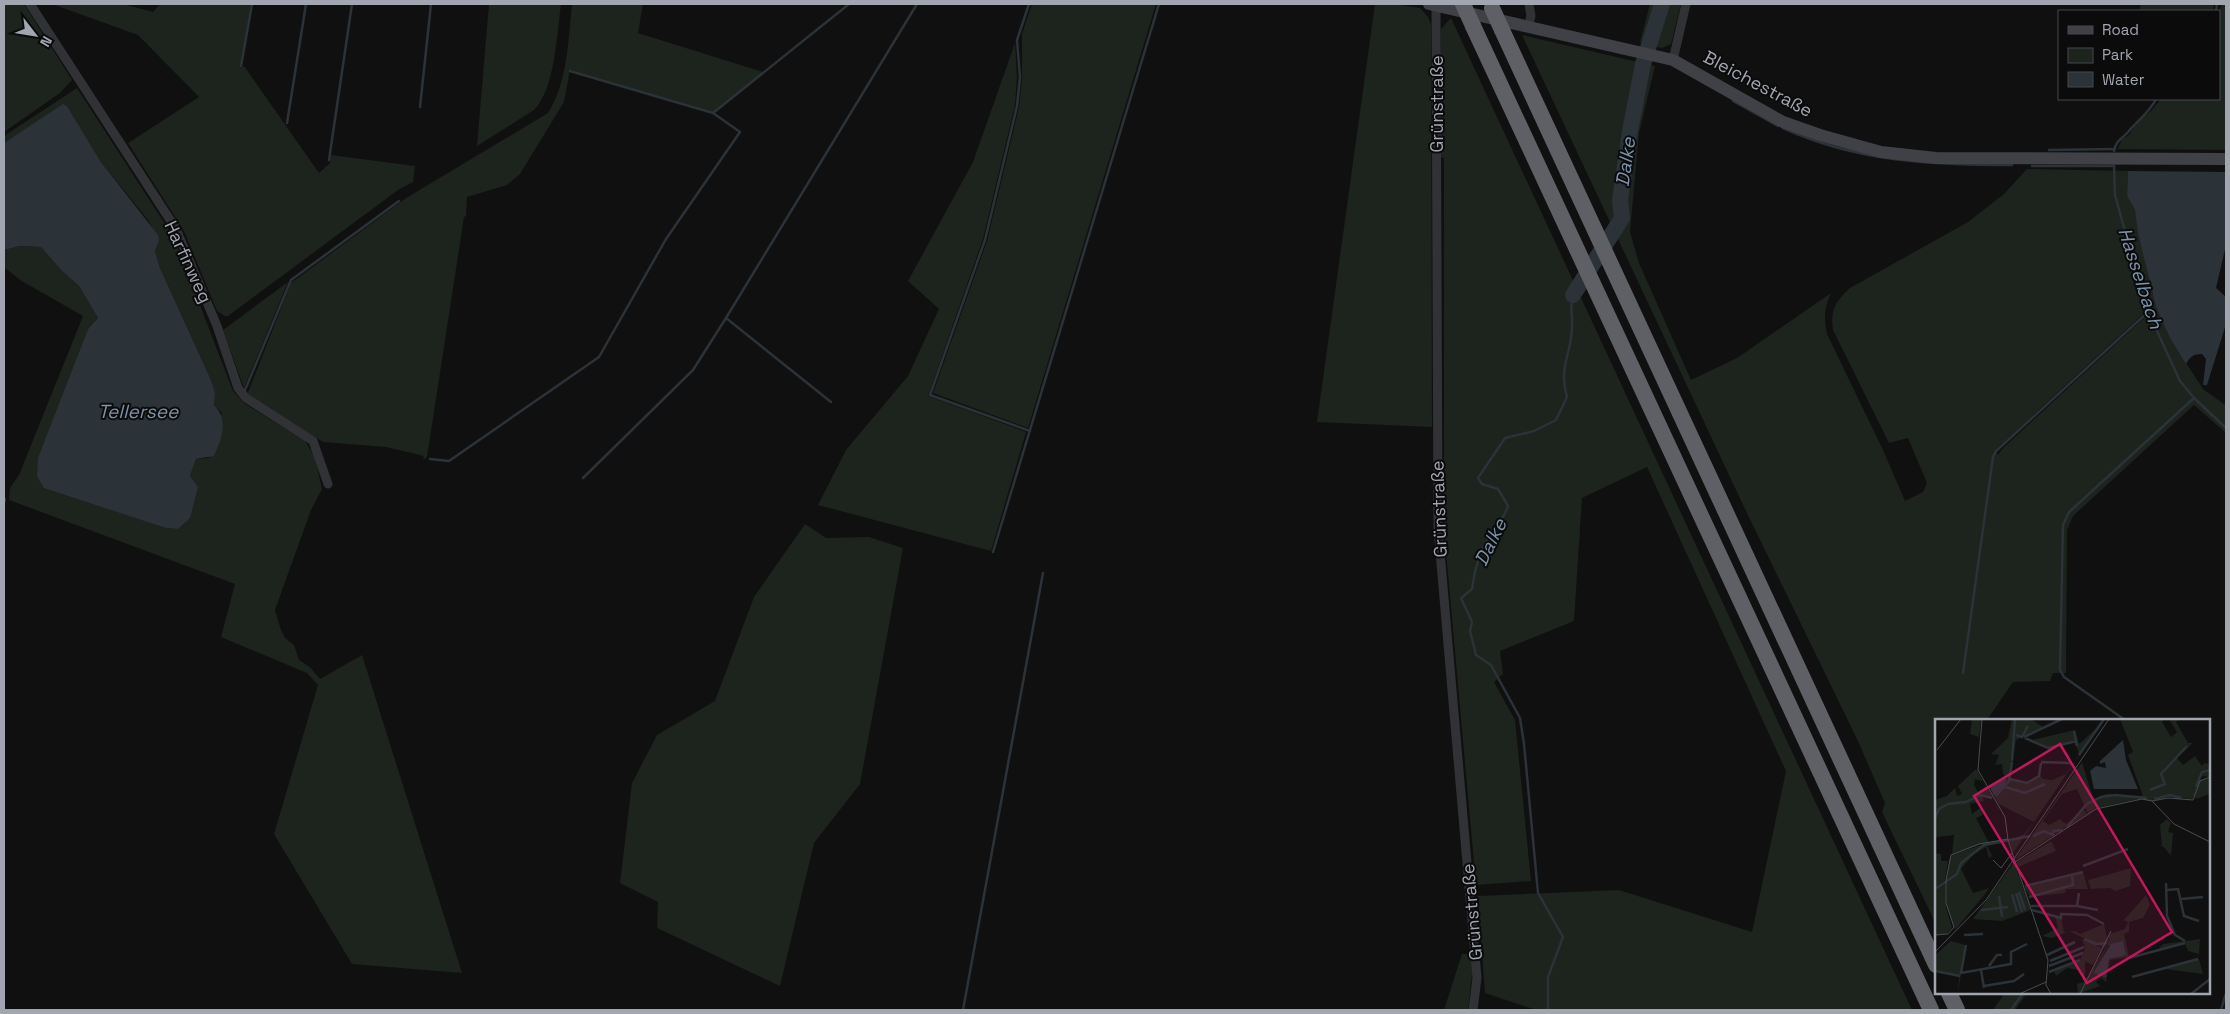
<svg xmlns="http://www.w3.org/2000/svg" width="2230" height="1014" viewBox="0 0 2230 1014" font-family="'Space Grotesk',sans-serif">
	<rect width="100%" height="100%" fill="#101011"/>
	<g fill="#1d231d" fill-rule="evenodd">
		<polygon points="4,4 24,4 72,80 60,93 4,132"/>
		<polygon points="52,4 123,4 153,12 160,4 251,4 240,68 244,66 319,173 330,163 331,155 415,166 413,182 398,190 228,316 225,316 217,311 184,231 128,143 199,97 138,35"/>
		<path d="M489,4H561C557,33 555,89 534,110L477,146Z"/>
		<path d="M572,4H643L638,33L763,72L713,112L570,70L564,102L520,174L507,185L467,197L466,216L464,217L427,457L423,460L424,456L386,447L323,442L247,395L291,283L406,198L548,113C568,81 568,40 572,4Z"/>
		<polygon points="1032,4 1156,4 1028,428 933,393 987,241 1019,107 1022,78 1022,34"/>
		<polygon points="1375,4 1393,4 1420,8 1428,17 1431,25 1432,427 1317,422"/>
		<polygon points="1650,4 1681,4 1671,44 1662,48 1640,42"/>
		<polygon points="2141,4 2214,4 2213,11 2139,11"/>
		<polygon points="2221,4 2226,4 2226,150 2118,149 2122,139 2129,135 2137,123 2152,110 2161,99 2219,99 2219,25"/>
		<polygon points="1451,18 1912,1010 1536,1010 1485,993 1478,896 1619,890 1752,932 1786,771 1647,467 1582,498 1574,621 1500,651 1503,674 1494,682 1515,720 1531,881 1476,885 1444,529 1444,158 1441,157 1441,29"/>
		<path d="M1522,35L1655,66L1639,133L1630,232L1639,263L1691,380L1737,358L1831,293C1824,309 1824,318 1827,334L1883,450L1905,501L1923,492L1927,483L1908,438L1889,443L1833,330C1830,310 1835,302 1850,288L1968,222L2004,194L2027,169L2128,171L2127,196L2135,210L2152,291L2170,338L2203,389L2224,404L2226,402V433L2194,405L2073,516L2067,530L2066,673H2053L2050,681L2013,682L1987,720H1936V924L1882,812L1885,803L1857,739L1745,509ZM2142,315L2144,318L2003,448L1998,455L1995,450Z"/>
		<polygon points="1015,43 1017,77 1015,105 983,239 928,396 1026,432 991,551 818,505 846,450 908,376 939,309 908,281 973,162"/>
		<polygon points="77,88 174,238 233,391 244,403 305,441 315,457 322,489 311,510 275,610 281,630 285,638 294,645 299,660 310,667 320,679 362,655 462,973 352,964 274,834 318,685 307,673 221,637 235,584 9,500 10,488 19,475 83,316 20,280 4,267 4,250 20,246 41,247 61,270 79,286 98,318 88,329 39,458 110,508 166,528 178,529 190,476 196,459 209,458 222,413 214,405 211,380 160,268 155,251 159,241 148,220 101,162 67,106 4,143 4,136"/>
		<polygon points="288,282 244,388 223,330"/>
		<polygon points="805,524 826,538 869,537 903,548 860,784 814,843 780,986 657,928 658,902 620,883 632,783 657,735 715,701 754,597"/>
		<polygon points="1462,954 1472,954 1472,975 1468,1010 1444,1010"/>
		<polygon points="2005,993 2027,993 2015,1010 1993,1010"/>
	</g>
	<g fill="#2b3238">
		<path d="M63,104L67,106L101,162L158,235L159,241L155,251L160,268L211,380L215,393L214,405C229,420 222,438 214,456L196,459L190,476L198,487L190,518L178,529L166,528L44,488L37,476L38,458L88,329L98,318L79,286L61,270L41,247L20,246L4,250V143Z"/>
		<path d="M2128,171L2226,172V245L2216,288L2226,297V324L2207,385H2203L2206,359L2202,354C2193,354 2190,357 2186,364L2170,338L2156,307L2138,233L2135,210L2127,196Z"/>
	</g>
	<g fill="none" stroke-linecap="round" stroke-linejoin="round">
		<g stroke="#2b3238" stroke-width="2.5">
			<polyline points="1029,4 1017,40 1020,77 1017,106 985,240 930,395 1030,431"/>
			<polyline points="2216,11 2217,4"/>
			<polyline points="241,66 252,4"/>
			<polyline points="570,71 713,113"/>
			<polyline points="1733,101 1778,126"/>
			<polyline points="420,107 431,4"/>
			<polyline points="287,123 306,4"/>
			<path d="M1783,128C1858,162 1931,165 2012,165"/>
			<polyline points="2049,150 2115,149"/>
			<path d="M2114,151C2116,140 2122,139 2128,132C2137,121 2150,112 2156,99"/>
			<polyline points="329,160 352,4"/>
			<polyline points="2114,165 2115,195 2146,307 2180,381 2194,398 2226,428"/>
			<polyline points="2032,166 2113,166"/>
			<polyline points="726,318 917,4"/>
			<polyline points="245,390 291,280 399,201"/>
			<polyline points="430,459 449,461 599,357 666,239 740,132 713,113 849,4"/>
			<polyline points="583,478 693,370 726,318 831,402"/>
			<polyline points="4,503 5,499"/>
			<polyline points="993,552 1159,4"/>
			<polyline points="1963,673 1993,457 1996,451 2148,312"/>
			<polyline points="2125,720 2064,677 2060,670 2063,525 2069,512 2194,398"/>
			<polyline points="963,1010 1043,573"/>
			<path d="M1548,1010V977L1563,937L1538,893L1524,744L1520,718L1491,665L1476,655L1470,631L1472,622L1461,598L1472,589C1474,573 1479,554 1487,540C1495,528 1504,519 1508,506L1498,489L1482,484L1478,478L1505,438L1534,431L1556,420L1567,397C1558,366 1572,354 1572,326C1573,312 1569,310 1573,295"/>
			<polyline points="2011,1010 2023,993"/>
			<polyline points="2221,1010 2226,993"/>
		</g>
		<polyline stroke="#2b3238" stroke-width="16" points="1573,295 1622,218 1620,200 1630,131 1643,64 1662,4"/>
		<g stroke="#313236" stroke-width="9">
			<polyline points="30,4 176,229 217,326 238,388 246,398 313,441 328,484"/>
			<polyline points="1436,5 1438,529 1477,978 1473,1010"/>
			<polyline points="1528,27 1531,16 1529,4"/>
			<polyline points="1673,60 1686,4"/>
		</g>
		<polyline stroke="#3f4146" stroke-width="12" points="1429,4 1673,60 1783,122 1820,135 1881,152 1936,158 2226,159"/>
		<g stroke="#5e6066" stroke-width="16">
			<polyline points="1473,26 1931,1010"/>
			<polyline points="1502,30 1936,965"/>
			<polyline points="1949,993 1957,1010"/>
		</g>
		<g stroke="#5e6066" stroke-width="16">
			<polyline points="1463,4 1473,26"/>
			<polyline points="1492,8 1502,30"/>
		</g>
	</g>
	<g text-anchor="middle" stroke-width="4" stroke-linejoin="round" paint-order="stroke">
		<g font-size="18" fill="#a2a6b1" stroke="#0b0b0c">
			<text transform="translate(1758 84) rotate(28)" y="6">Bleichestraße</text>
			<text transform="translate(1437 104) rotate(-90)" y="6">Grünstraße</text>
			<text transform="translate(188 262) rotate(65)" y="6">Harfinweg</text>
			<text transform="translate(1439 509) rotate(-92)" y="6">Grünstraße</text>
			<text transform="translate(1472 912) rotate(-95)" y="6">Grünstraße</text>
		</g>
		<g font-size="19" font-style="italic" fill="#7b93aa" stroke="#0b0b0c">
			<text transform="translate(1625 162) rotate(-82)" y="7">Dalke</text>
			<text transform="translate(2141 278) rotate(72)" y="7">Hasselbach</text>
			<text x="138" y="418">Tellersee</text>
			<text transform="translate(1490 542) rotate(-64)" y="7">Dalke</text>
		</g>
	</g>
	<g transform="translate(1935 719)">
		<rect width="275" height="275" fill="#101011"/>
		<path d="M37,0H46L44,18L35,15ZM77,0H96L108,8L81,21L75,59L91,64L104,56L108,60L117,61L131,55L137,46L107,43L139,44L144,35L140,23L113,29L97,21L140,11L144,25L165,6L78,134L74,122L89,115L99,103L64,85L59,77L74,59L68,55L67,45L73,44L60,46L64,36L56,35L73,19ZM185,0H230L227,3L236,18L242,13L234,0H244L241,3L253,24H258L242,39L248,46L260,37L267,47L269,44L275,45V58L267,57L264,61L275,59L274,75L261,80L260,76L257,80L224,77L216,82L204,80L161,89L160,81L171,75L208,77L193,36L198,33ZM147,43L161,89L153,95L142,70L127,75L108,102L114,106L125,100L131,105L149,91L152,95L80,141ZM41,50L48,62L40,60L39,66L43,73L51,67L58,79L47,76L49,82L35,85L37,95L45,89L48,96L41,99L54,124L17,135L19,116L1,118L0,115V81L12,77L20,69L22,77L27,75L23,67ZM232,100L236,104L233,113L238,114L236,137L229,128L215,124L227,127L225,106ZM72,122L52,127L57,137L54,139L51,128L39,135L26,150L38,174L54,169L77,136L50,175L20,211L12,188L11,161L15,139L19,134L48,125ZM116,122L121,132L83,148L82,143ZM0,134L6,135V142H13L10,161L0,169ZM79,143L96,191L67,202L38,200ZM196,149L195,167L181,172L175,169L156,170L153,161ZM148,153L153,170H131L130,174L95,178L89,168ZM10,163L11,188L17,209L11,215L0,216V172ZM211,176L215,186L208,199L194,203V213L189,215L194,238L175,241L171,263L166,259L161,263L165,267L143,275L142,265L149,263L145,251L132,249L121,257L119,251L145,241L150,229L147,220L167,229L158,246L150,243V262L173,225L174,215L190,210L193,203L189,201ZM188,223L191,236L174,240L171,259L158,254L173,227ZM120,196L126,199L129,213L140,212L145,215L169,205L173,223L169,229L134,212L117,219L107,217L123,209ZM265,220L264,235L253,232L250,224L222,231L228,225ZM16,222L30,226L23,275L24,257L0,252V236ZM264,240L268,255L230,250V249Z" fill="#1d231d" fill-rule="evenodd"/>
		<path d="M188,21L191,41L203,70H159L155,52L161,47L171,49L170,43L165,45V42ZM73,59L69,67L59,77L54,66ZM188,222L191,236L174,240L171,259L158,254L176,225Z" fill="#2b3238"/>
		<path fill="none" stroke="#2b3238" stroke-width="2.5" d="M139,12L142,27M81,16L87,18L93,7M89,18L127,0M90,19L113,29L142,22M144,36L169,0M77,42L80,0M106,43L137,44M75,60L92,64L104,57L106,44M70,68L90,74L110,65M261,68L267,53L275,51M215,71L230,65L226,55L252,27M61,77L74,62L77,43M219,80L235,76L246,79M0,99L4,90L13,85L31,83L45,76L57,79M132,108L152,85L166,78L180,76L212,79M98,117L109,112L118,116V112L127,111M148,147L193,130M231,164L232,197L240,216L250,222M90,167L148,153M0,170L22,155L26,144L49,126L95,117M232,171L243,170L249,197L264,202M84,173L90,191M81,174L87,193M144,174L142,187L163,191M77,175L82,193M64,177L67,198M94,178L138,166L137,157M246,180L268,178M96,187H142M46,191L73,188M97,191L126,199V195L152,196L169,205M29,216L48,215M149,220L161,225L172,224M31,226L26,254L76,245V233L92,225M112,236L140,223M194,239L250,224M115,242L149,228M54,247L62,236H67M114,247L148,234M46,251L49,269M0,252L25,257M114,253L145,241M197,258L263,240M49,267L79,262L89,255M256,275L275,260"/>
		<path fill="none" stroke="#4a4c51" stroke-width="1" d="M47,0L43,51L70,98L73,121L113,241L111,266L116,275M2,31L26,0M217,82L233,79L258,81L265,62L275,58M58,141L66,149L77,134M80,143L161,90L207,80L217,82L239,105L275,123M0,216L13,215L19,208L11,184V161L16,136L44,125L73,120M0,233L51,181L174,0M84,275L111,263M145,275L176,212"/>
		<path fill="#c2185b" fill-opacity="0.15" stroke="#c2185b" stroke-width="2.5" d="M125,25L237,213L152,264L39,77Z"/>
		<rect width="275" height="275" fill="none" stroke="#a2a6b1" stroke-width="2.5"/>
	</g>
	<rect width="2230" height="1014" fill="none" stroke="#a2a6b1" stroke-width="10"/>
	<rect x="2058" y="10" width="162" height="90" fill="#0b0b0c" stroke="#47494e"/>
	<rect x="2068" y="26" width="25" height="8" fill="#3f4146" stroke="#47494e"/>
	<text x="2102" y="35" font-size="15" fill="#a2a6b1">Road</text>
	<rect x="2068" y="48" width="25" height="15" fill="#1d231d" stroke="#47494e"/>
	<text x="2102" y="60" font-size="15" fill="#a2a6b1">Park</text>
	<rect x="2068" y="72" width="25" height="15" fill="#2b3238" stroke="#47494e"/>
	<text x="2102" y="85" font-size="15" fill="#a2a6b1">Water</text>
	<g transform="translate(35 35) rotate(121)" stroke="#0b0b0c" stroke-width="4" paint-order="stroke">
	<path d="M0-4L9 19L0 12L-9 19Z" fill="#a2a6b1"/>
	<text y="-8" font-size="14" font-weight="bold" text-anchor="middle" fill="#a2a6b1">N</text>
	</g>
</svg>
